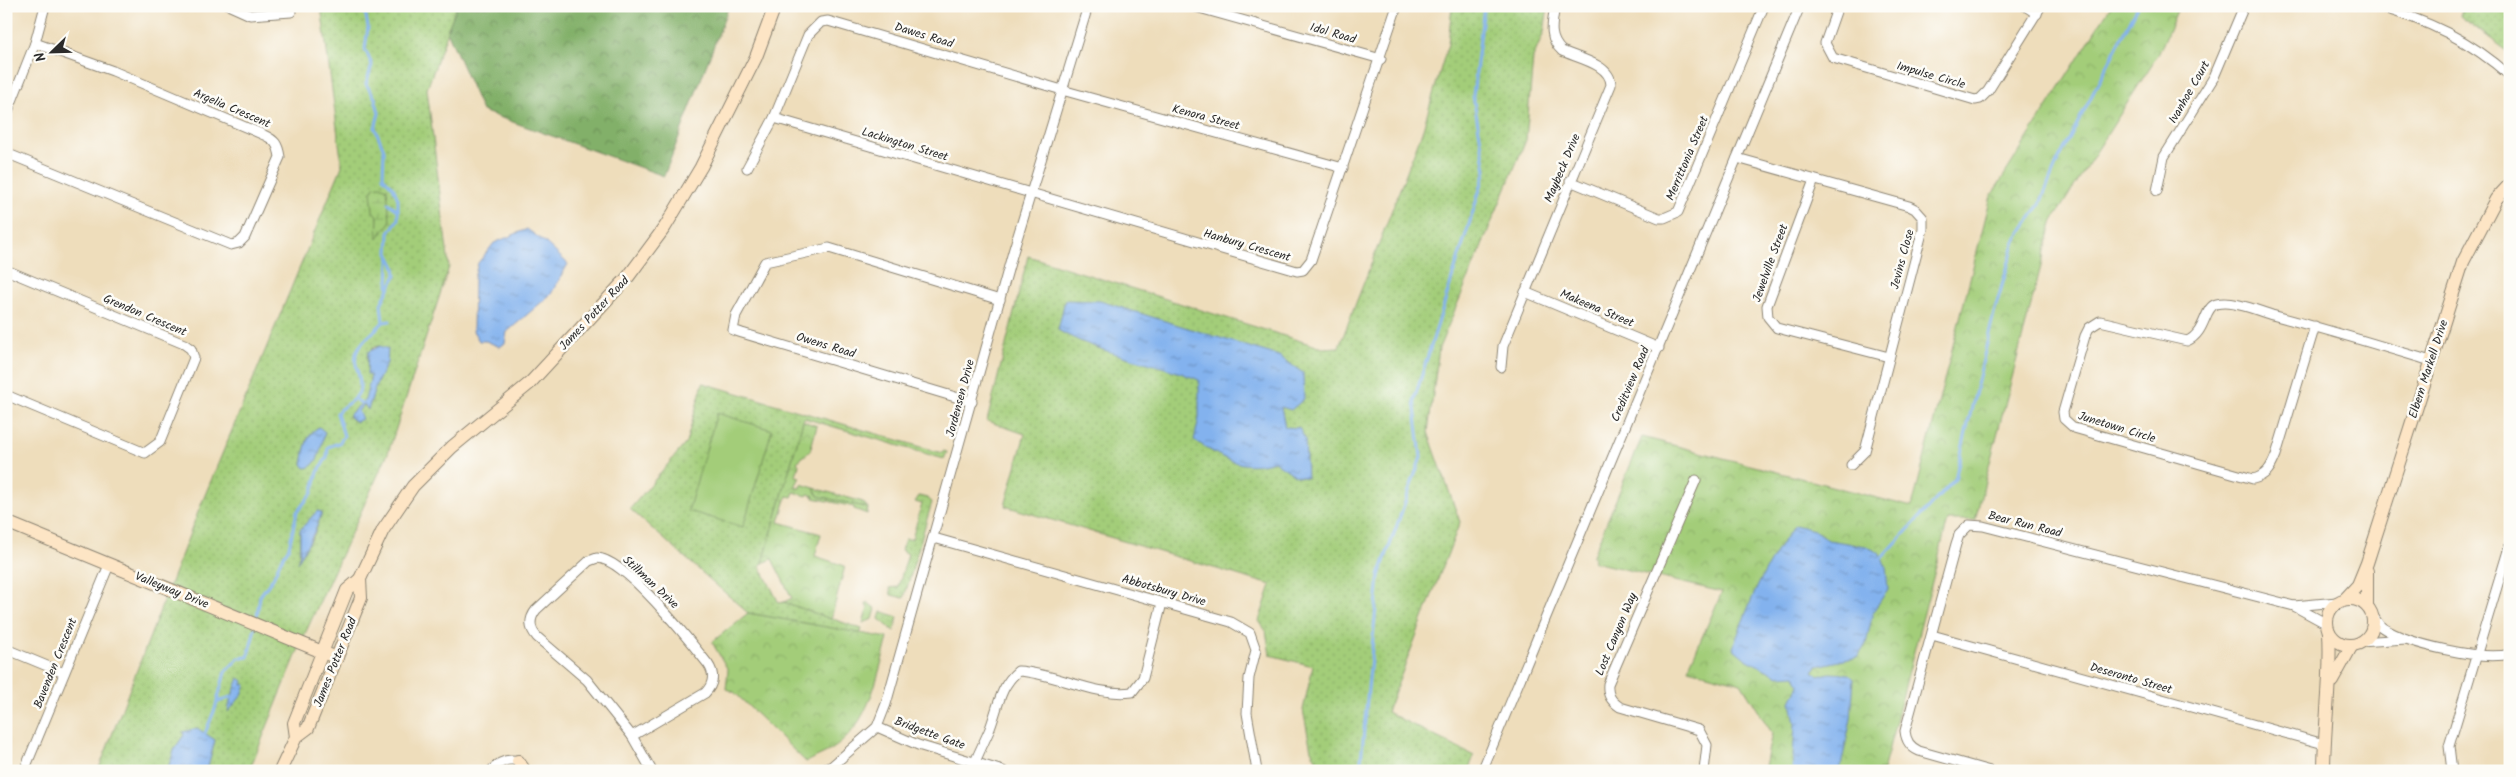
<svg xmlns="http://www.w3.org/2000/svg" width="2516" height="777" viewBox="0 0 2516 777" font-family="Kalam,sans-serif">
	<defs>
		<pattern id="grass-dots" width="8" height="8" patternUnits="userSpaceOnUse" patternTransform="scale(1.25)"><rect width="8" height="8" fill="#a3cd79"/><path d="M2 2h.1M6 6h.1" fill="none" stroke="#8cb069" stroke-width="1.8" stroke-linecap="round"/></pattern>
		<pattern id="forest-crowns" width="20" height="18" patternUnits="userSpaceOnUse" patternTransform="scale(1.25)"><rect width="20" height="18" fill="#82b069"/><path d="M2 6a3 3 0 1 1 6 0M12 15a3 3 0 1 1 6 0" fill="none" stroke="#6b8f57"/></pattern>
		<pattern id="wetland-marsh" width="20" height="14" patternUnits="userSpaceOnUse" patternTransform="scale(1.25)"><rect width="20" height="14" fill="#a3cd79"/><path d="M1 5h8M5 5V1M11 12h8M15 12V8" fill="none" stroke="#8cb069"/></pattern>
		<pattern id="park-crowns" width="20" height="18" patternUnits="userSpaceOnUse" patternTransform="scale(1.25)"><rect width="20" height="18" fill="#a3cd79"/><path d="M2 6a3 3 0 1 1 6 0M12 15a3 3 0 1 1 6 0" fill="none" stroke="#8cb069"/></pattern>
		<pattern id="water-ripples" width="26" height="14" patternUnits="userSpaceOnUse" patternTransform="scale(1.25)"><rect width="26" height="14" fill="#83b2ee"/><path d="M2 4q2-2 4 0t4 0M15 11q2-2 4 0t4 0" fill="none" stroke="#6b91c1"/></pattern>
	</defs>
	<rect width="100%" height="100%" fill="#fdfcf7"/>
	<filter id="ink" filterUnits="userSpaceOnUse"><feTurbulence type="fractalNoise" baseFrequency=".02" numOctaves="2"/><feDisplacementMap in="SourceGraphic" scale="10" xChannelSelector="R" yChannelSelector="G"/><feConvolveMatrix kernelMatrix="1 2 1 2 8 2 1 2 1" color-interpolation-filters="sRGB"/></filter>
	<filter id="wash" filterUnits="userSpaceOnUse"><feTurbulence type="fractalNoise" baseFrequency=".0096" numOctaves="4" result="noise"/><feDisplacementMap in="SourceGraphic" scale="20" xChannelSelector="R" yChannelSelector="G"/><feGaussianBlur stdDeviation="1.12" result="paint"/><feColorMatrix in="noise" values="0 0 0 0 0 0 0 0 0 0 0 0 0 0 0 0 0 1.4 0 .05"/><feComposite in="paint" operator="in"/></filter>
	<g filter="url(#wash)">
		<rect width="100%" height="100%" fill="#edb"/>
		<g fill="url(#grass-dots)" stroke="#677c52" fill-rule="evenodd">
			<path d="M321,6H457L427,89L449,267L388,453L304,636L249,771H207L215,740L203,734L184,735L175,748L167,771H98L200,507L342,166ZM380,346L387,363L376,385L369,407L362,405L353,421L349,417C351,409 360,408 365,400C369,393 369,382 371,374H368L367,355L374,347ZM316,429L325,432L315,462L302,464L307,440ZM317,511L322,512L314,535L299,559L300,530Z"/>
			<polygon points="1452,6 1548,6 1544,32 1533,58 1526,140 1439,348 1428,432 1460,522 1387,712 1474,756 1468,771 1322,771 1311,750 1303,710 1313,666 1270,655 1266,631 1259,621 1271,585 1005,506 1025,434 987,421 1028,256 1323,348 1339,347 1422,132 1448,44"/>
			<polygon points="2463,6 2510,6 2510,53 2460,16"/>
			<polygon points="703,383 942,453 943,451 947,452 944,459 804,418 763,563 760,566 779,603 784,602 862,629 860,634 748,613 630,509 686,443"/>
			<path d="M814,488L863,502L868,508C851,503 835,501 818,496Z"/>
			<polygon points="919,496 927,498 932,502 904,598 891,595 890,588 898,587 908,554 901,550 905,539 912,539 922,504 915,502"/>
			<polygon points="881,611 898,617 894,631 879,619"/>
		</g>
		<polygon fill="url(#forest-crowns)" stroke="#566e4a" points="457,6 729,6 664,176 482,111 447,31"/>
		<polygon fill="url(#wetland-marsh)" stroke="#677c52" points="380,186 387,189 390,222 377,239 378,217 373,211 371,191 374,187"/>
		<g fill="url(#park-crowns)" stroke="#677c52">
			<polygon points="2111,6 2179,6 2159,53 2053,220 1975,520 1948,520 1883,771 1764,771 1772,733 1741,683 1688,669 1722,592 1594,562 1593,555 1642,437 1912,507 1991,196"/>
			<path d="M803,421L817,426L810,451L797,462L799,465L796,476L800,477L795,487L800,488L801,484L814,488L818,496C835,501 851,503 868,508L867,514L854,509V507L814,498V496L808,494L807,496L794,492L792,497L787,496L779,522L821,534L815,556L845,566L831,619L784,602L792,598L772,559L763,563Z"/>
			<polygon points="867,602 876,609 873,619 863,623 868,607 866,606"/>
			<path d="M748,613L888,638C877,678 869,726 831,750C823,754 814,758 806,762L734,692L726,689L728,670L712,642Z"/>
		</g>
		<polygon fill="#a3cd79" stroke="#677c52" points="717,413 772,430 743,527 688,511"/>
		<g fill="url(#water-ripples)" stroke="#576e8c">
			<polygon points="527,229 546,243 568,264 551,294 507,332 505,343 500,347 486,341 479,341 473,331 474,278 478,263 494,243"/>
			<path d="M1065,300L1100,301L1279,356L1303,373L1304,399L1291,410L1281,407L1285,427L1299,428L1305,439L1307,478L1296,476L1274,461C1241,472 1221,457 1194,440L1199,418V380C1153,361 1101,355 1058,330Z"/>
			<polygon points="380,346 388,349 387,363 376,385 368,410 364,404 358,411 362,419 356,422 349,417 350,414 365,400 371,376 367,374 368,352"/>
			<path d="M319,427L325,432C321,444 320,467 305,468L302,464C305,450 305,435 319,427Z"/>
			<path d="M317,511L322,512C317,529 307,546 297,563L300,554V530Z"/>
			<path d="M1795,525L1814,530L1828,540L1866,546L1879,553L1886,566L1888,589L1873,612L1866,644L1858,657L1817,666L1813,671L1818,676L1829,673L1849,674L1854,679L1851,719L1840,771H1792L1795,724L1791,702L1799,685L1795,675L1778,676L1746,659L1733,648C1748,605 1766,561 1795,525Z"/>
			<polygon points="239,678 243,681 242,685 246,684 242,695 228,712 230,701"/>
			<polygon points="197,728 215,740 207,771 167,771 175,748 184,735 183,732"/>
		</g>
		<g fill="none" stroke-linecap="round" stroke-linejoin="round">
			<g stroke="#83b2ee" stroke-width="3">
				<polyline points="388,203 398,210"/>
				<polyline points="388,287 389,259"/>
				<polyline points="383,322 390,321"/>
				<polyline points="355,399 361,403"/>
				<polyline points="1880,560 1955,479 1994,313 2015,241 2039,206 2057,163 2138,6"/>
				<path d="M256,622L260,596L273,578L280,562L289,547L297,512L312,493L318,472L327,457L328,447L339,443L344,436L337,413C343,404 355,402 359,392C364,378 350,362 358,349C363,339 376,331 383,322L381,304L396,275L395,267L388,253L389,233L398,219V199L393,187L383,177L384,150L375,128L379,113L375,98L366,84L372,65L365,49L368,27L364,6"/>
				<polyline points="218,702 231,697"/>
				<polyline points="203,738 215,709 225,672 239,658 248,657 255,628"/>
				<polyline points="1360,771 1379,576 1421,457 1414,400 1486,170 1473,96 1484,6"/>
			</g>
		</g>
	</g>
	<g filter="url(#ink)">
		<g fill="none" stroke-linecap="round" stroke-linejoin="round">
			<g stroke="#8c8473" stroke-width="11">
				<g id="street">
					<polyline points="230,6 250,15 291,12"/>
					<polyline points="1192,6 1381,59"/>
					<polyline points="1838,6 1825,43 1833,58 1975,100 1980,99 1988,91 2041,6"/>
					<polyline points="2025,6 2037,14"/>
					<path d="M2376,6C2427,20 2470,40 2510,76"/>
					<polyline points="6,116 35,43 45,6"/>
					<polyline points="774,118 1297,271 1303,270 1311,260 1397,6"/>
					<path d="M6,153L231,245L239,243L245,237L280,157C278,144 275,140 264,135L113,71L35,43"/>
					<polyline points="1737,158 1909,206 1915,209 1923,218 1923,229 1865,451 1851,465"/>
					<polyline points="747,168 774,118 808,35 821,22 828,21 1062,90 1343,168"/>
					<polyline points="1814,180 1767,306 1768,317 1777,328 1889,357"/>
					<polyline points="1570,181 1659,218 1664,218 1678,212 1764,6"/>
					<polyline points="2157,191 2164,157 2214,77 2244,6"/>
					<polyline points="6,270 184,344 191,349 194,358 160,442 145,453 6,395"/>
					<polyline points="1525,292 1659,348"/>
					<path d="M2315,326L2276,455C2271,468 2266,476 2253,479L2074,428L2064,419L2063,412L2085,336L2089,328L2100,321L2187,341C2206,333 2204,307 2216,304C2233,300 2256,310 2272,315C2326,329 2378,345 2431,361"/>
					<path d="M1501,367L1503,346L1611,85C1611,64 1577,58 1562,51C1548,38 1552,24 1555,6"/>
					<polyline points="972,402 742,333 733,330 736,315 765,262 829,248 1000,300"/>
					<path d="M1696,480L1608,684C1607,695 1611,701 1620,707L1699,730L1707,745L1704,771"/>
					<polyline points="934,538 1231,622 1250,633 1256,650 1249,678 1247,713 1257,771"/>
					<path d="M597,558C624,558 690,641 708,664C715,674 714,684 705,693L632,736L587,680L537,637C529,628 529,619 536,610L589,561Z"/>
					<polyline points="2294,606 2337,602"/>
					<path d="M2371,613C2375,618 2378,625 2383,628C2408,644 2481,661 2510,654"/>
					<polyline points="1932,635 2324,744"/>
					<polyline points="2360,642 2406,639"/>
					<polyline points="6,649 64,673"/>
					<polyline points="877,727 918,745 1003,771"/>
					<polyline points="632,736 652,771"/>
					<polyline points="24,771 109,565"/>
					<path d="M491,771C499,762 507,758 518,761"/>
					<polyline points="820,771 832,766 877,727 886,704 1013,252 1088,6"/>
					<path d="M971,771C977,757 983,744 989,731C998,709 999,687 1018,671C1056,673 1094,697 1132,692L1143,678L1162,603"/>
					<polyline points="1482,771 1800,6"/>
					<path d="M1990,771L1919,751C1910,747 1906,741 1905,731L1956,544L1959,535L1969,525L1983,526L2294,606L2327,624"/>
					<polyline points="2452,771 2449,746 2510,544"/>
				</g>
			</g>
			<g stroke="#8c8473" stroke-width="14">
				<g id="secondary">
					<polyline points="6,522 337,658"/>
					<polyline points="2345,599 2358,585 2367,563 2463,262 2496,199 2510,184"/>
					<circle cx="2350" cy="622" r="23"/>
					<polyline points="2367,606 2367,571"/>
					<polyline points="2332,681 2352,645"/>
					<polyline points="296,737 294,723 347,590 360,579 383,530 413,486 452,447 530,383 628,277 665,227 701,167 756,57 775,6"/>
					<polyline points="518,761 525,771"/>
					<polyline points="280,771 296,737 308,728 361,598 360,579"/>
					<path d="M2324,771C2324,724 2332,679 2329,632"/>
				</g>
			</g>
			<use href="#street" stroke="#fff" stroke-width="9"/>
			<use href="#secondary" stroke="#fde5c5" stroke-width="12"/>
		</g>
	</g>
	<g text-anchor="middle" stroke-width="5" stroke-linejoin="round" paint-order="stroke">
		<g font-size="12" fill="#2b2b2b" stroke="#fdfcf7">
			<text transform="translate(1333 33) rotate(16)" y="4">Idol Road</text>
			<text transform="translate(924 35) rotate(17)" y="4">Dawes Road</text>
			<text transform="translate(1931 75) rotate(16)" y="4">Impulse Circle</text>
			<text transform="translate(2189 92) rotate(-60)" y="4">Ivanhoe Court</text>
			<text transform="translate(232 108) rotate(23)" y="4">Argelia Crescent</text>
			<text transform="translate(1206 117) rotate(15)" y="4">Kenora Street</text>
			<text transform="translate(905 144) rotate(17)" y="4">Lackington Street</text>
			<text transform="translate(1687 158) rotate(-67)" y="4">Merrittonia Street</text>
			<text transform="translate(1562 168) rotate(-67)" y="4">Maybeck Drive</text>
			<text transform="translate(1247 245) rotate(16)" y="4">Hanbury Crescent</text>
			<text transform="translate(1902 259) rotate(-75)" y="4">Jevins Close</text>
			<text transform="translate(1770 263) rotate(-70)" y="4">Jewelville Street</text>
			<text transform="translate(1597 308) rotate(23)" y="4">Makeena Street</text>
			<text transform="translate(594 313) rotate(-47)" y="4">James Potter Road</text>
			<text transform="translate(145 315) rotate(23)" y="4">Grendon Crescent</text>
			<text transform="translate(826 345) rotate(17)" y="4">Owens Road</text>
			<text transform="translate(2428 369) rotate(-72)" y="4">Elbern Markell Drive</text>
			<text transform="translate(1630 384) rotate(-67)" y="4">Creditview Road</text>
			<text transform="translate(960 398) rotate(-75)" y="4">Jordensen Drive</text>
			<text transform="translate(2117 427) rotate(17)" y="4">Junetown Circle</text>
			<text transform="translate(2025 524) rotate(14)" y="4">Bear Run Road</text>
			<text transform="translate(651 582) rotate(43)" y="4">Stillman Drive</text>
			<text transform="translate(172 590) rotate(22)" y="4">Valleyway Drive</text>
			<text transform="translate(1164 590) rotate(16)" y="4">Abbotsbury Drive</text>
			<text transform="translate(1616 634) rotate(-67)" y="4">Lost Canyon Way</text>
			<text transform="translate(335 662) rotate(-68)" y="4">James Potter Road</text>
			<text transform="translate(55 663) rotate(-68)" y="4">Bavenden Crescent</text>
			<text transform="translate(2131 678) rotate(16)" y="4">Deseronto Street</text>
			<text transform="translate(930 733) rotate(20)" y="4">Bridgette Gate</text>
		</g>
	</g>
	<rect width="2516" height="777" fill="none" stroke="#fdfcf7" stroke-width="25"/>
	<g transform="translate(52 52) rotate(247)" stroke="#fdfcf7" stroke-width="4" paint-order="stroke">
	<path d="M0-4L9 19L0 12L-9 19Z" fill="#2b2b2b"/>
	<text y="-8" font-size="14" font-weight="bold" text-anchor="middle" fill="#2b2b2b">N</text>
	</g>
</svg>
